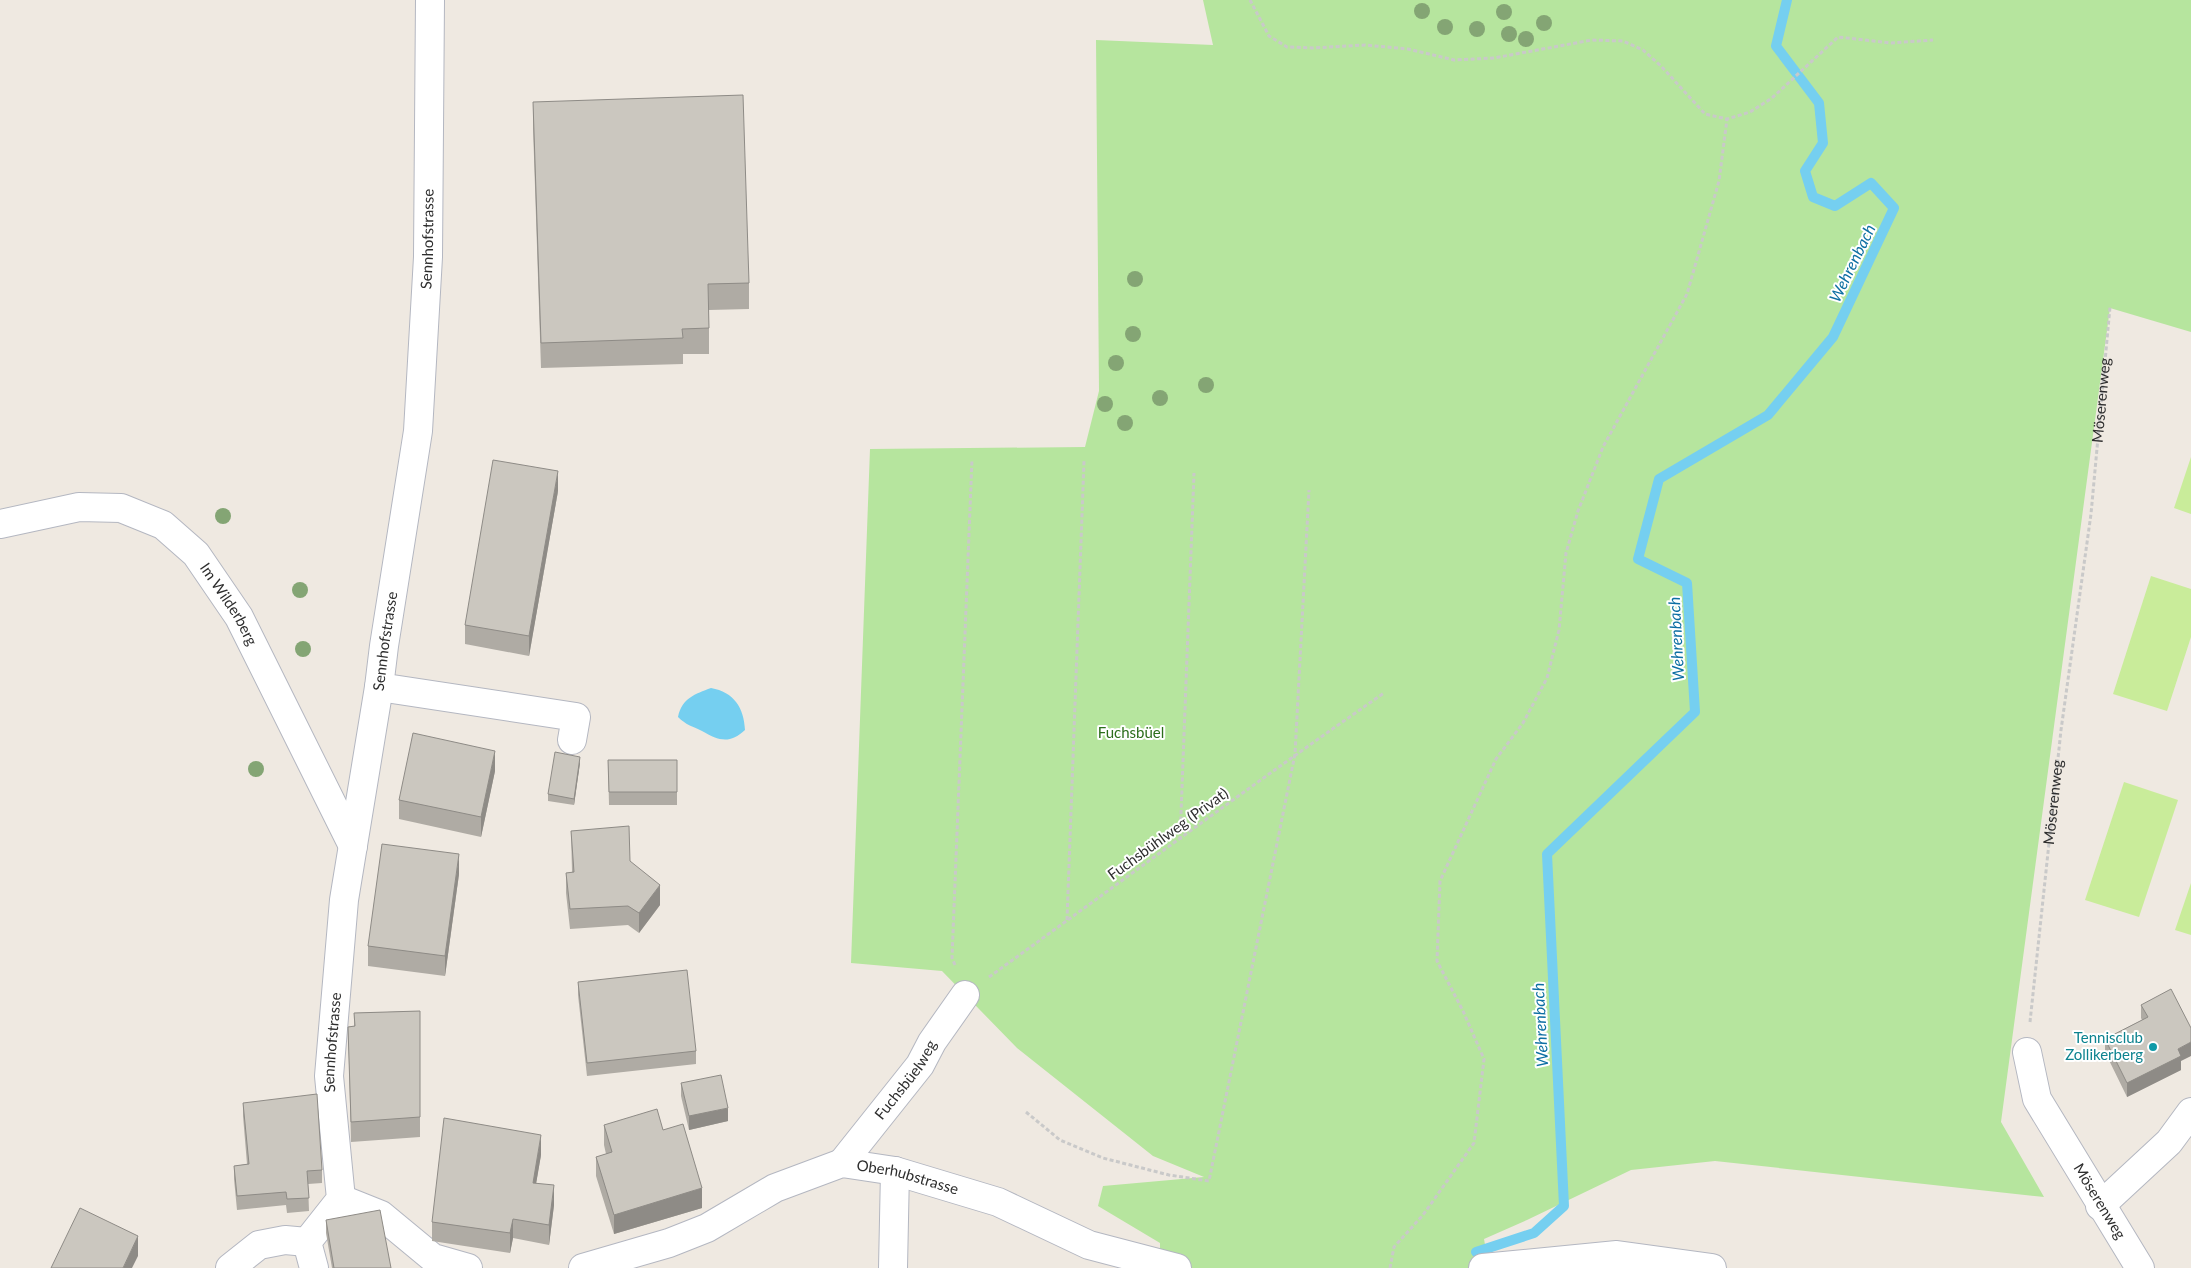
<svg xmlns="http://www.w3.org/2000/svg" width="2191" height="1268" viewBox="0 0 2191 1268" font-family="Lato,sans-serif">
	<rect width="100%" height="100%" fill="#efe9e1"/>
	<polygon fill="#b6e59e" points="1203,0 2191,0 2191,332 2110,308 2001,1122 2044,1197 1715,1161 1631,1170 1527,1220 1484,1239 1489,1268 1160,1268 1160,1243 1098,1206 1103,1186 1204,1177 1153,1156 1017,1048 942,971 851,963 870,449 1085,447 1099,391 1096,40 1213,45"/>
	<g fill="#c9ec9a">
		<polygon points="2191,457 2191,514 2174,508"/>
		<polygon points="2151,576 2191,589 2191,637 2167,711 2113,694"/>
		<polygon points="2124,782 2178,800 2139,917 2085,900"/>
		<polygon points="2191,883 2191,935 2175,930"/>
	</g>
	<path fill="#75cff0" d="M711,688C734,692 744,708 745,730C730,744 719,741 702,731C692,726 686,725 678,717C682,698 695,694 711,688Z"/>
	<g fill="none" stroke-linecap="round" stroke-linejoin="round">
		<polyline stroke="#75cff0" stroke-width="10" points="1476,1252 1534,1233 1564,1206 1547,854 1695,712 1687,583 1638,559 1659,479 1768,415 1833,337 1894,208 1871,183 1835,206 1813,197 1805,171 1823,143 1819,103 1776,46 1787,0"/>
		<g stroke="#b4b7c1" stroke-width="30">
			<g id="minor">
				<path id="s2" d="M0,524L79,507L121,508L163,525L196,554L239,617L353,846"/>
				<polyline points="379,687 576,717 572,740"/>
				<path id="s3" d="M2027,1052L2037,1099L2140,1268"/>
				<path id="s4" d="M842,1163L920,1065L932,1042L965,995"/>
				<polyline points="341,1199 381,1215 433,1258 468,1268"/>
				<polyline points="2100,1206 2169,1142 2191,1112"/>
				<polyline points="230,1268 259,1245 285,1240 307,1242"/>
				<path id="s5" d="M314,1268L307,1242L341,1199L329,1076L344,900L379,687L384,646L418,431L428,257L430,0"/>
				<path id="s6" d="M583,1268L669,1243L707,1228L775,1188L842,1163L895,1171L998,1202L1089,1245L1177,1268"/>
				<polyline points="893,1268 895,1171"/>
				<polyline points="1483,1268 1617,1255 1712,1268"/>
			</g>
		</g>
		<g stroke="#c9c9c9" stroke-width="3" stroke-dasharray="4 2.5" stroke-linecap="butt">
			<polyline points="1250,0 1269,36 1287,47 1313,48 1365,45 1408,49 1454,60 1494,58 1592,40 1623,41 1643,50 1661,66 1705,114 1727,119 1750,112 1772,98 1838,37 1891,43 1933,40"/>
			<polyline points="1180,840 1194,473"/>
			<polyline points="1067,920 1084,461"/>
			<polyline points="955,965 952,958 972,459"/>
			<path d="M989,977C1121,882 1251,785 1384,693"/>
			<path id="s1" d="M2030,1022L2061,730L2091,514L2110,307"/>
			<polyline points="1026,1112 1060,1140 1103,1158 1169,1175 1209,1181 1295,754 1309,490"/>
			<polyline points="1390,1268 1394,1247 1423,1215 1474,1143 1484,1059 1463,1011 1437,961 1440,881 1496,759 1523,723 1547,678 1559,630 1566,553 1578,511 1603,447 1687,294 1719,181 1727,119"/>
		</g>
		<use href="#minor" stroke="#fff" stroke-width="28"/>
	</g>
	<g fill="#84a574">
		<circle cx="1422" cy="11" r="8"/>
		<circle cx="1504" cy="12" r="8"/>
		<circle cx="1544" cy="23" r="8"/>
		<circle cx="1445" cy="27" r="8"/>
		<circle cx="1477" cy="29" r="8"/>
		<circle cx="1509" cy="34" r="8"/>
		<circle cx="1526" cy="39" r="8"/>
		<circle cx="1135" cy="279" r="8"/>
		<circle cx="1133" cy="334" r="8"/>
		<circle cx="1116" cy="363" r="8"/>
		<circle cx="1206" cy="385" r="8"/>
		<circle cx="1160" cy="398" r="8"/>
		<circle cx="1105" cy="404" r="8"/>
		<circle cx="1125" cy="423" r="8"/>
		<circle cx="223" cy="516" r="8"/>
		<circle cx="300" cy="590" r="8"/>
		<circle cx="303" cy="649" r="8"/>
		<circle cx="256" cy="769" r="8"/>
	</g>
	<g fill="#afaba4">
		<polygon points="533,102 749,283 749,309 709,310 709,354 683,354 683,364 541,368 533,127"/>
		<polygon points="558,491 529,656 465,644 465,625"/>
		<polygon points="608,760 677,760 677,805 609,805"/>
		<polygon points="580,763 574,805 548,801 548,794"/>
		<polygon points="495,771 481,837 399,819 399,800"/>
		<polygon points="571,831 630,861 660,905 639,933 628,925 570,929 566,893 566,873 572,872"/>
		<polygon points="459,874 445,976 368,966 368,946"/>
		<polygon points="578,982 696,1051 696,1064 587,1076 578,995"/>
		<polygon points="2141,1005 2181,1061 2181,1070 2127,1097 2105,1052 2105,1039 2142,1020 2141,1018"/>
		<polygon points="420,1011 420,1137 351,1142 348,1027 354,1026 354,1013"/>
		<polygon points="681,1083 728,1121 689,1130 681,1096"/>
		<polygon points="243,1103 322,1170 322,1183 308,1184 309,1211 287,1213 286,1205 237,1210 234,1179 234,1166 247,1164 243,1116"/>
		<polygon points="604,1125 663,1130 702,1208 614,1234 596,1176 596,1157 606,1154 604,1145"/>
		<polygon points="541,1155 536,1183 554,1205 549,1245 513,1238 510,1253 432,1241 432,1222"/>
		<polygon points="326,1220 391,1268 332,1268 326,1233"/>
	</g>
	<g fill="#8e8b86">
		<polygon points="558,471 558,491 529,656 529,636"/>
		<polygon points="495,751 495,771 481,837 481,817"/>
		<polygon points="580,757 580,763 574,805 574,799"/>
		<polygon points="459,854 459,874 445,976 445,956"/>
		<polygon points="660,885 660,905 639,933 639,913"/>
		<polygon points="2191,1042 2191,1056 2181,1061 2181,1070 2127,1097 2127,1083 2178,1049"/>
		<polygon points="728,1108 728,1121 689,1130 689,1116"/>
		<polygon points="541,1135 541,1155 533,1202 533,1183"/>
		<polygon points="554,1185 554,1205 549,1245 549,1225"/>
		<polygon points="702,1188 702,1208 614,1234 614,1215"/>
		<polygon points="513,1219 513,1238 510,1253 510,1233"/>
		<polygon points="138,1236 138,1256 132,1268 123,1268"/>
	</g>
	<g fill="#cbc7bf" stroke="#8e8b86">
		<polygon points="743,95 749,283 708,284 709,328 682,329 683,338 541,343 533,102"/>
		<polygon points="493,460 558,471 529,636 465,625"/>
		<polygon points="413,733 495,751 481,817 399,800"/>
		<polygon points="555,752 580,757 574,799 548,794"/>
		<polygon points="608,760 677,760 677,792 609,792"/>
		<polygon points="629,826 630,861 660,885 639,913 628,906 570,909 566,873 574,872 571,831"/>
		<polygon points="382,844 459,854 445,956 368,946"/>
		<polygon points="687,970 696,1051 587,1063 578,982"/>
		<polygon points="2171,989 2191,1028 2191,1042 2178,1049 2181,1056 2127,1083 2105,1039 2148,1017 2141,1005"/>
		<polygon points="420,1011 420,1117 351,1122 348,1027 355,1026 354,1013"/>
		<polygon points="721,1075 728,1108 689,1116 681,1083"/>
		<polygon points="317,1094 322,1170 307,1171 309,1198 287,1199 286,1192 237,1196 234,1166 249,1164 243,1103"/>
		<polygon points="657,1109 663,1130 683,1124 702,1188 614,1215 596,1157 612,1152 604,1125"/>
		<polygon points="444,1118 541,1135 533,1183 554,1185 549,1225 513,1219 510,1233 432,1222"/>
		<polygon points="80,1208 138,1236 123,1268 51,1268"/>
		<polygon points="380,1210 391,1268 334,1268 326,1220"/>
	</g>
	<circle fill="#0f9aa8" stroke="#fff" stroke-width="2" cx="2153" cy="1047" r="5"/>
	<g text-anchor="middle" stroke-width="4" stroke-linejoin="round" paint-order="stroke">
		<g font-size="15" fill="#2e2e2e" stroke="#fff">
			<text dy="5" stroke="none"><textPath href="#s5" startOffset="1049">Sennhofstrasse</textPath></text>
			<text dy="5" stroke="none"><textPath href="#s1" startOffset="626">Möserenweg</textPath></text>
			<text dy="5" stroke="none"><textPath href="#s2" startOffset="272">Im Wilderberg</textPath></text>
			<text dy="5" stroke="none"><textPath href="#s5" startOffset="644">Sennhofstrasse</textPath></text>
			<text dy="5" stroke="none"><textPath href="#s1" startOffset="221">Möserenweg</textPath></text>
			<text transform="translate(1168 834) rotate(-36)" y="5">Fuchsbühlweg (Privat)</text>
			<text dy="5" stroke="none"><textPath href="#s5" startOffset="239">Sennhofstrasse</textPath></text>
			<text dy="5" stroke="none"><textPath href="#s4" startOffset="105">Fuchsbüelweg</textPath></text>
			<text dy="5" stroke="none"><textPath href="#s6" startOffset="348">Oberhubstrasse</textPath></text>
			<text dy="5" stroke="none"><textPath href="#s3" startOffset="168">Möserenweg</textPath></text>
		</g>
		<g font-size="15" fill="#2c6e1b" stroke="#fff">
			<text x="1131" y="738">Fuchsbüel</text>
		</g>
		<g font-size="15" fill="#0d838f" stroke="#fff" text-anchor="end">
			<text x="2143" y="1043">Tennisclub<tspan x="2143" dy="17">Zollikerberg</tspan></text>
		</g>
		<g font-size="16" font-style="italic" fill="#0d6fa3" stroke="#fff">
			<text transform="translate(1852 263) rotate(-64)" y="6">Wehrenbach</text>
			<text transform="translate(1676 639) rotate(-93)" y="6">Wehrenbach</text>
			<text transform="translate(1540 1025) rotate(-93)" y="6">Wehrenbach</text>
		</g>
	</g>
</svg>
